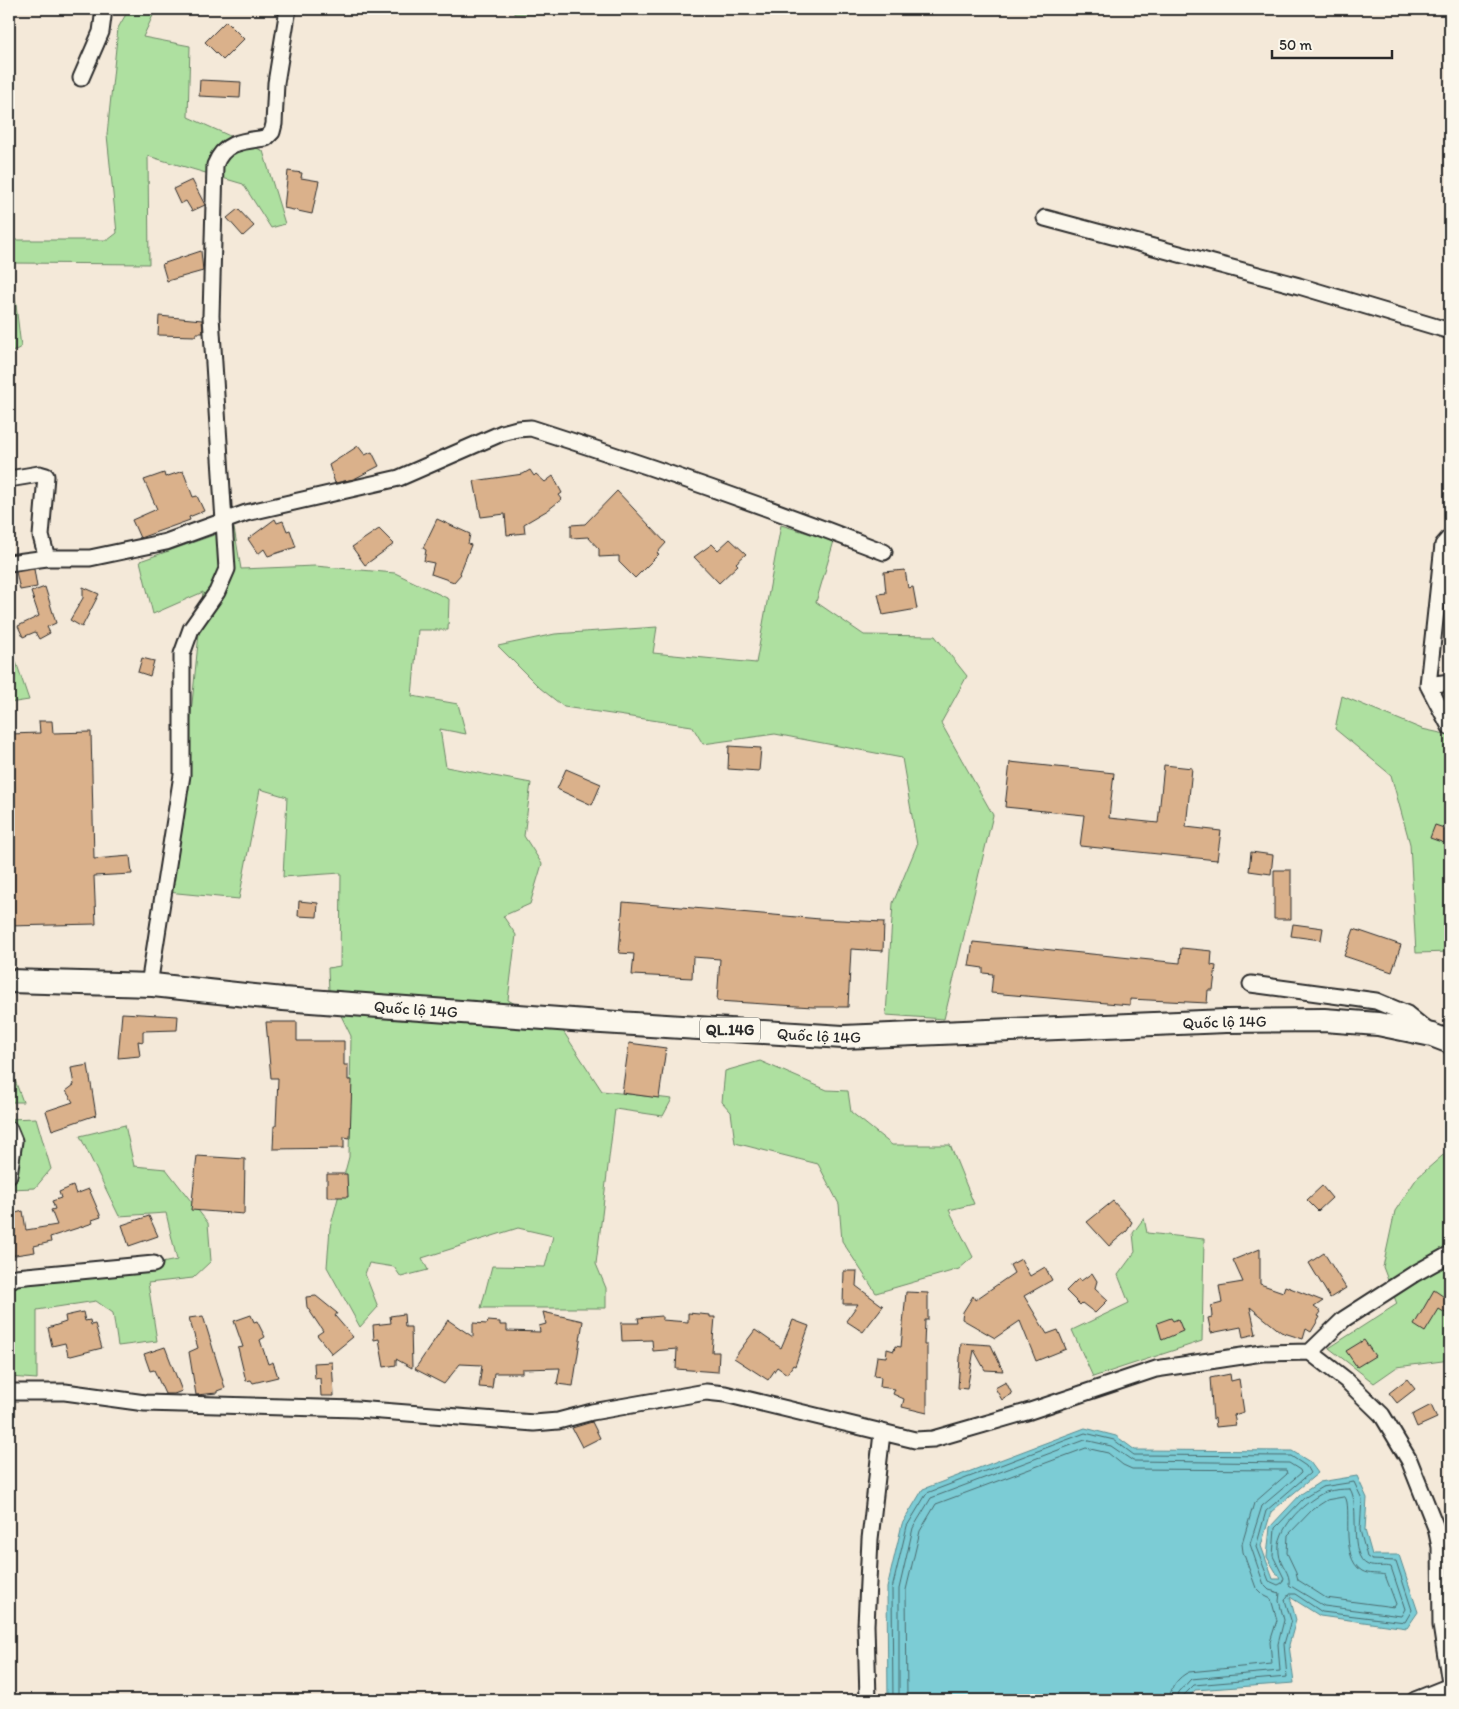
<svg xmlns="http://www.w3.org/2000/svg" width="1459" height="1709" viewBox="0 0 1459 1709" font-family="Itim,sans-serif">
  <rect width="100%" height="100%" fill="#f4e9d9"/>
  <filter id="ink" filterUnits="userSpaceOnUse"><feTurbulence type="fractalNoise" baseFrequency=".02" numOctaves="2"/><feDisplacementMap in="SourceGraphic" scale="10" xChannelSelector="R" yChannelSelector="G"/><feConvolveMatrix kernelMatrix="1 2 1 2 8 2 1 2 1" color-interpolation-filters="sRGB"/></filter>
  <g filter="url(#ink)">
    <path fill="#aee0a0" stroke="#6c8666" d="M129,9H156L143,37L190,46L188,117L263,151L285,224L271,228L243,184L148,156L149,264L11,263L21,347L9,354V240H108L117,233L107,135L118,28Z
      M514,9H649L648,14H514Z
      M781,525L834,541L816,602L864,635L935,636L967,676L941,723L993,815L944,1019L886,1015L893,903L917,845L902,758L775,734L703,744L692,726L564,707L540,688L498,646L555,634L657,627L653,653L756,663Z
      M234,528L241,569L315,566L395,573L449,599L448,630H418L412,696L458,704L466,734L440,729L446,767L531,783L524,836L542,864L530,904L503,916L516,935L508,1000L563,1031L602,1091L672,1099L663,1116L615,1109L596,1264L606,1288V1308H481L492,1266L545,1267L553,1236L518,1228L422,1258L428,1270L401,1277L394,1267L369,1263L365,1274L378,1307L360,1327L327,1267L330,1228L349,1157L351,1036L329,991L328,968L340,966L341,873L283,877L287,797L260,789L239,899L167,892L186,765L203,592L153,614L140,561Z
      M11,647L29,700L9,703V648Z
      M1342,696L1422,729L1450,735V952L1416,953L1410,844L1391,775L1335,729Z
      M760,1061L827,1090L848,1091L851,1112L892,1145H950L974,1204L949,1210L973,1257L959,1269L876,1293L842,1241L839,1204L818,1164L735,1143L731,1112L722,1102L725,1071Z
      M9,1064L23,1102H9Z
      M36,1118L51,1169L35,1188L9,1189V1119Z
      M125,1125L134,1166L166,1169L208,1223L211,1261L193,1278L148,1283L157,1341L118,1346L113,1313L96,1301L37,1310V1379L9,1377V1277L114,1272L177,1260L166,1213L119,1216L80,1136Z
      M1450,1149V1360L1397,1367L1374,1383L1329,1348L1397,1304L1383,1267L1395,1211L1417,1178Z
      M1144,1218L1147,1233L1204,1239L1202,1341L1093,1377L1072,1330L1129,1303L1118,1275L1135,1252L1133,1233Z"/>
    <path fill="#7bccd5" stroke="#5b8c91" d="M1085,1428L1116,1436L1135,1450L1292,1451L1310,1462L1318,1473L1271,1512L1261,1546L1273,1579H1280L1267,1557L1270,1527L1301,1494L1320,1482L1357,1476L1367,1498L1365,1530L1372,1555H1399L1418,1612L1407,1628L1320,1616L1290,1597L1296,1620L1289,1645L1294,1683L1195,1690L1187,1700H888L887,1588L902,1524L923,1489Z"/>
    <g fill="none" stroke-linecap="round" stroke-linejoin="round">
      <path stroke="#4b6b6f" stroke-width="1" d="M1350,1489C1361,1504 1347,1556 1368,1565C1375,1568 1384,1565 1391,1567L1405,1609L1401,1616L1324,1606L1289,1585C1291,1572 1280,1566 1279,1553C1276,1529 1302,1504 1323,1493C1330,1490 1342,1489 1350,1489Z
        M1345,1497C1353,1506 1339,1557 1362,1571C1369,1575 1378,1573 1385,1575L1396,1604L1394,1607L1326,1598L1298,1580L1296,1572L1287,1553L1288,1535L1313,1509L1327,1500Z
        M893,1700L892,1589L907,1526L927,1493L1085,1433L1114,1440L1134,1455L1291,1456L1306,1466L1310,1473L1266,1511L1256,1547L1269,1581L1278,1585L1282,1583L1284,1578L1273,1556L1275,1528L1304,1498L1322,1487L1354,1482L1362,1499L1360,1530L1367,1557L1372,1560L1396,1561L1412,1610L1405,1622L1322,1612L1295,1594H1289L1285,1600L1291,1620L1284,1644L1287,1677L1194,1685L1184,1695L1183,1700
        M899,1700V1589L913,1528L931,1498L1085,1440L1111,1446L1133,1461L1289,1463L1300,1470L1301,1473L1262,1506L1250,1544L1264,1585L1269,1590L1280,1593L1279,1601L1284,1620L1278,1644L1280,1671L1191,1679L1179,1692L1177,1700
        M907,1700L906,1590L920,1531L936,1504L1086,1448L1108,1453L1123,1465L1132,1469L1286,1470L1287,1474L1254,1503L1242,1544L1243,1552L1256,1588L1263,1595L1271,1599L1277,1620L1270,1642L1272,1664L1189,1672C1178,1677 1170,1688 1169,1700"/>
    </g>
    <path fill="#dab18b" stroke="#2b2b2b" d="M226,21L244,39L223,60L205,42Z
      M200,80L241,82L240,98L199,96Z
      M288,171L302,173L301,178L319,181L312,214L284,208Z
      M192,180L205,205L192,211L186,201L180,204L173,189Z
      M238,209L254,226L243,236L227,218Z
      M201,251L203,271L167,281L162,264Z
      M159,316L202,320L203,333H196V336L158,335Z
      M358,446L365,455L372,452L379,466L354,479L335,483L329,465Z
      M530,470L534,476L536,474L545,482L553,476L562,493L559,495L562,499L548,510L524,524L525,533L507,535L505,514L481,517L474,481L523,474Z
      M183,471L193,497L197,496L204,511L189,517L190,520L140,538L132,520L157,509L144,480L164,473L165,477Z
      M617,491L666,543L657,553L659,554L635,578L619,562V556L599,557V549L588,537L571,538V525L585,524Z
      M275,519L277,523L283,521L287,531L290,530L296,547L268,556L264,549L258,554L248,539Z
      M437,519L470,534L468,544L471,545L460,573L461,574L454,582L431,574L434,563L424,561L426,550L423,548Z
      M379,529L394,544L365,565L352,547Z
      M730,539L746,554L736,563L738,565L719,583L694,557L712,544L718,550Z
      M34,569L37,587L20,590L16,572Z
      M905,570L908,588L913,587L917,609L883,615L878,594L886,593L884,572Z
      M45,587L56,623L47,627L50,633L39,639L35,632L23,637L18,626L39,616L31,592Z
      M83,587L99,594L82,627L70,620L83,598Z
      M142,658L154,661L150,676L138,672Z
      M39,721H52L53,733L91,732L94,859L130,856L132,874L94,876L96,924L9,926V734L40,733Z
      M729,746L761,748L759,771L728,769Z
      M1010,762L1114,773L1109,818L1158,823L1164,765L1192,768L1186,827L1221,831L1217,860L1080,846L1084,815L1005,807Z
      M566,769L601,784L592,805L557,789Z
      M1435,825L1450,830V845L1430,838Z
      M1251,852L1273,855L1271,874L1249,871Z
      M1274,870H1291V919H1274Z
      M299,901L318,903L317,917L298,916Z
      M623,902L820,919L884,922L883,951L851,949L848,1007H813L717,1001L720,959L693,957L692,978L632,975L634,954L619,953Z
      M1293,924L1323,928L1321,940L1291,936Z
      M1354,929L1401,945L1392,972L1344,956Z
      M973,942L1180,963L1181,948L1212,951L1211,965L1216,966L1213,990H1208L1207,1003L1130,999V1005L991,993L993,974L983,973V968L969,966Z
      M122,1013L178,1016L177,1030L143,1031V1042L138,1041L140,1056L118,1058Z
      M266,1022H297V1041H344V1065H348V1080H352L350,1138L344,1137V1148L273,1149L274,1126H276L278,1078H271Z
      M629,1043L666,1048L659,1098L622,1093Z
      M88,1065L96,1115L52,1130L46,1111L73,1102L66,1091L74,1085L71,1068Z
      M197,1156L245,1159L244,1214L191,1210Z
      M327,1174H347L348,1197H327Z
      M73,1186L76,1194L89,1189L101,1217L92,1220L93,1223L50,1237L51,1242L34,1246L35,1252L9,1256V1215L23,1211L26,1230L57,1225L51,1210L55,1209L52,1201L61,1198L59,1192Z
      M1322,1186L1332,1198L1318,1211L1307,1200Z
      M1113,1201L1132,1222L1127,1231L1109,1246L1087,1222Z
      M149,1216L158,1236L129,1246L122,1225Z
      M1260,1249V1284L1283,1292L1285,1286L1323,1301L1314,1307L1321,1312L1318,1316L1320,1317L1311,1332L1306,1329L1303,1339L1281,1332L1250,1307L1256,1334L1243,1337L1241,1327L1211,1333L1208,1318L1212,1317L1211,1306L1222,1303L1219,1286L1243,1282L1233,1260Z
      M1324,1253L1346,1288L1330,1298L1309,1263Z
      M1021,1259L1030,1276L1045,1267L1052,1280L1024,1296L1047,1334L1058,1330L1066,1349L1036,1361L1020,1321L995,1338L962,1319L963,1312L973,1296L975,1300L1014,1273L1010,1265Z
      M844,1271H857L856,1286L883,1306L863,1332L846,1321L858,1304H843Z
      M1092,1273L1097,1281L1095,1288L1108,1300L1095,1313L1082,1303L1080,1305L1066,1291L1079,1278L1081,1281Z
      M1434,1290L1450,1301V1316L1439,1309L1425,1332L1414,1325Z
      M906,1292L928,1293V1320H925L924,1345H927V1413L902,1407L904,1399L893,1394L895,1389L880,1387L881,1377L874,1376L877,1356L886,1357L887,1349L894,1351L895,1346L901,1347Z
      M316,1296L337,1313L335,1316L353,1337L332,1354L317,1335L323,1331L307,1307L306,1297Z
      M83,1312L85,1321L90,1320L91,1325L95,1324L102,1348L71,1356L68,1355L65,1343L52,1346L48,1328L66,1322L65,1316Z
      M543,1312L583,1321L573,1386L557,1384L560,1368L522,1369V1373H494L492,1388L479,1387L482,1365L460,1364L444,1384L415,1369L448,1320L473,1337V1323L487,1324L488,1321L500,1322V1325H507V1331L540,1332L539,1326L546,1324Z
      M688,1313L710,1315V1317H715L712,1352H719L718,1372L676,1369L677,1349L653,1351L652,1340L622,1341L621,1323H639L638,1318L662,1316V1320L688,1322Z
      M404,1314L405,1327H411L412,1368L396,1359V1365L384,1367L379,1339L374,1340L373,1325L391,1323L390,1316Z
      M251,1315L254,1322L257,1321L265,1337L260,1340L268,1364L273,1362L278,1377L253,1383L251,1380L246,1381L238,1348L243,1347L234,1321Z
      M203,1316L225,1388L217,1391V1393L196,1395L189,1352L198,1348L189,1318Z
      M1171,1318L1173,1321L1178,1319L1183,1331L1162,1340L1157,1323Z
      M793,1320L809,1326L795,1366L793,1365L787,1374L777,1367L768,1380L734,1358L755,1330L781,1348Z
      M1364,1340L1375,1356L1357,1367L1346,1351Z
      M961,1343L991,1345L1003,1371L985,1370L974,1350L967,1389L958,1388Z
      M165,1347L182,1391L174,1394H165L154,1370L150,1371L144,1354Z
      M332,1362L334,1396H321L320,1378L315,1379L314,1363Z
      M1230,1374L1231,1381L1239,1379L1244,1412L1234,1415L1236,1425L1216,1427L1215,1418L1213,1419L1210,1378Z
      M1407,1379L1415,1389L1397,1403L1389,1393Z
      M1006,1382L1012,1394L1002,1400L995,1388Z
      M1431,1405L1437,1418L1417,1427L1412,1415Z
      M592,1422L600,1438L582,1447L572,1428Z"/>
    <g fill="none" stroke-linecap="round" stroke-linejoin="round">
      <defs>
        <path id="minor" d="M81,78L101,32L104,9
          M1045,218L1299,286L1450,331
          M9,479L39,474L46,476L41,536L47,558
          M1450,537L1443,545L1428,685L1450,727
          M9,563L47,558H90L166,542L246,513L399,478L502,433L517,429L531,428C650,466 768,507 884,552
          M1428,685L1450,682
          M1251,984L1376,1001L1407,1014L1429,1032
          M149,985L182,775V654L191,629L217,592L227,569L211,316L215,165C224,141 244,141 266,138L272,132L274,124L276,83L288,9
          M9,1129L14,1141L9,1175
          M9,1281L16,1277L154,1264
          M1310,1352L1344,1319L1414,1274L1450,1254
          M9,1392H65L145,1403L356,1409L534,1423L558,1421L592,1412L706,1392L725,1394L915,1440L933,1439L1030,1411L1156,1369L1262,1353L1310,1352L1346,1380L1382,1415L1409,1460L1436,1528L1440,1547L1441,1625L1450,1683
          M868,1700L866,1625L870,1539L882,1433
          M1415,1700L1450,1686"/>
        <g id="primary">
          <path id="s1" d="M9,981L153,985L283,999L586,1021L843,1037L1226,1021L1324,1020L1378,1024L1432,1035L1450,1042"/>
        </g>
      </defs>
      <use href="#minor" stroke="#2b2b2b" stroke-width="19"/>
      <use href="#primary" stroke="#2b2b2b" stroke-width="26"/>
      <use href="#minor" stroke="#fbf7ec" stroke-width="15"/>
      <use href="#primary" stroke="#fbf7ec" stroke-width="22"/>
    </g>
  </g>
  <g text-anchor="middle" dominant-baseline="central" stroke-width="4" stroke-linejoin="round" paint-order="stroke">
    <rect fill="#fbf7ec" stroke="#696865" stroke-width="1" x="700" y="1017.5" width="60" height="25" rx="4"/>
    <g font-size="15" font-weight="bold" fill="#2b2b2b">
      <text x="730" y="1030">QL.14G</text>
    </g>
    <g font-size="16" fill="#2b2b2b" stroke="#fbf7ec">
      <text stroke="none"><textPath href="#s1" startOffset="408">Quốc lộ 14G</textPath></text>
      <text stroke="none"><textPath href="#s1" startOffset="1218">Quốc lộ 14G</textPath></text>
      <text stroke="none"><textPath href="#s1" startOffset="812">Quốc lộ 14G</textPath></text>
    </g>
  </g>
  <rect width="1459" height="1709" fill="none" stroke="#fbf7ec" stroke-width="30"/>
  <rect x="15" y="15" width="1429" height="1679" fill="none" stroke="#2b2b2b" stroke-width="2" filter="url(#ink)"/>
  <path d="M1272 50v8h120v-8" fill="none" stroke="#2b2b2b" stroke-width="2.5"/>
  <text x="1279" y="50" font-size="15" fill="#2b2b2b" stroke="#fbf7ec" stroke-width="4" paint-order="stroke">50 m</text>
</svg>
